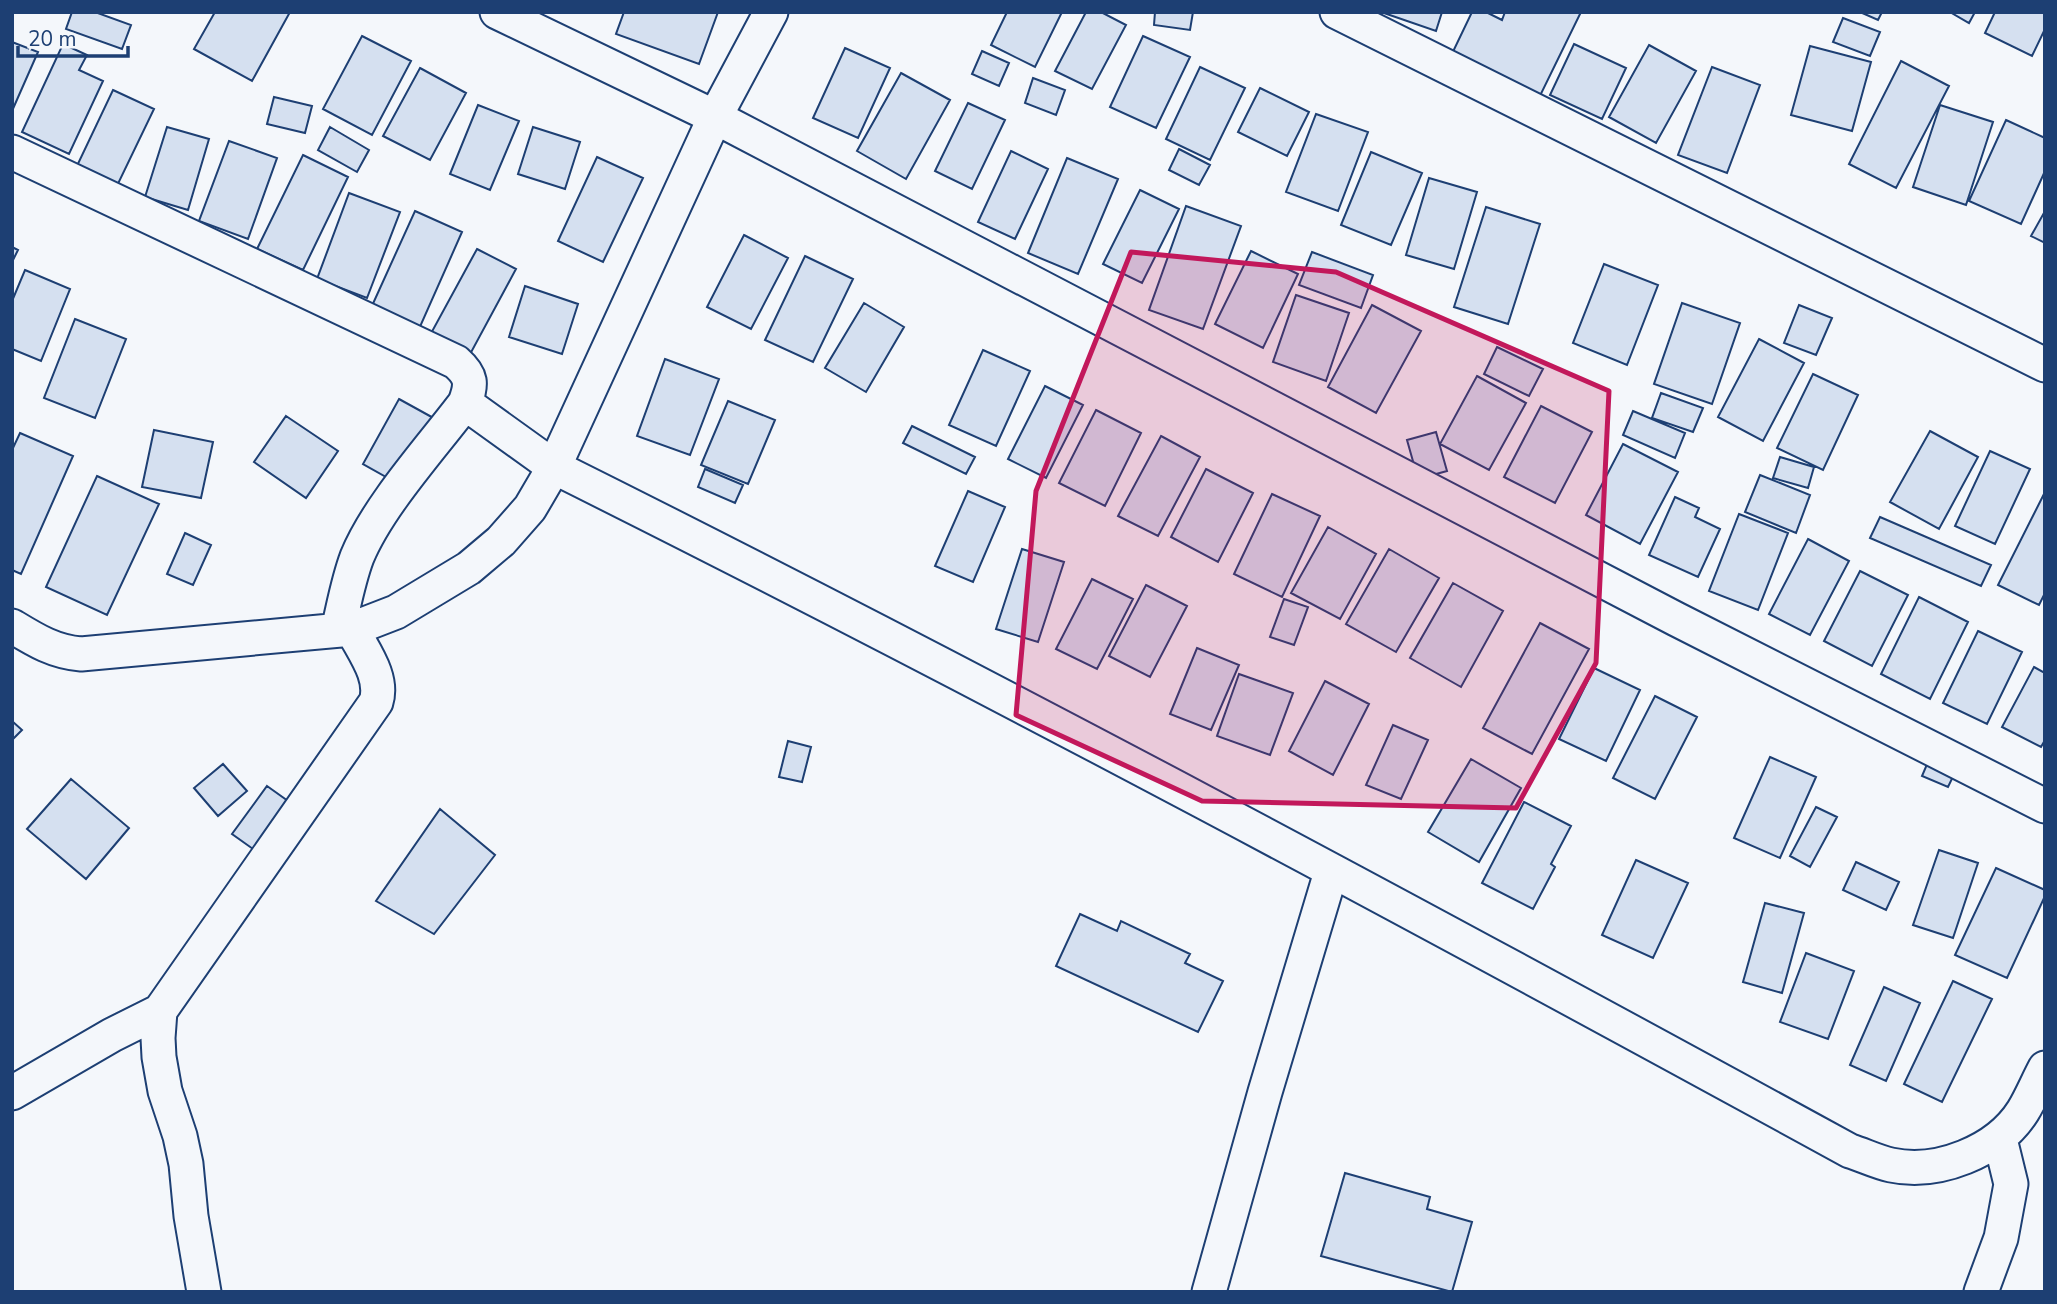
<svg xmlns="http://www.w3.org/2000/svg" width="2057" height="1304" viewBox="0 0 2057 1304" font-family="'Nunito Sans',sans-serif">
  <rect width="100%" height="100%" fill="#f4f7fb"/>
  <path fill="#d5e0f0" stroke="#1d3f73" stroke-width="2" d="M72,12H95L131,25L122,49L66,29Z
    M215,12H290L252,81L194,49Z
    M624,12H718L699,64L616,34Z
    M1007,12H1062L1035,67L991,45Z
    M1086,12H1101L1126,25L1092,89L1055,71Z
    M1155,12H1193L1190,30L1154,25Z
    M1381,12H1442L1436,31Z
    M1472,12H1486L1502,20L1505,12H1581L1536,104L1448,62Z
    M1860,12H1882L1878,20Z
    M1950,12H1975L1969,23Z
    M1995,12H2045V29L2032,56L1985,33Z
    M1843,18L1880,32L1870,56L1833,42Z
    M362,36L411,61L372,135L323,109Z
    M1143,36L1190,57L1156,128L1110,107Z
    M12,42L38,52L12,111Z
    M63,44L87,55L79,70L103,81L69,154L22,132Z
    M1574,44L1626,68L1602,119L1550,95Z
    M1649,45L1696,71L1656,143L1609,117Z
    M1810,46L1871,62L1852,131L1791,115Z
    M845,48L890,68L858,138L813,118Z
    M982,51L1009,63L999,86L972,74Z
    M1901,61L1949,86L1896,188L1849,164Z
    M1200,67L1245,88L1210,160L1166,139Z
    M1712,67L1760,85L1727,173L1678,155Z
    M420,68L466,93L430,160L383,136Z
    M901,73L950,100L906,179L857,151Z
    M1033,78L1065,90L1056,115L1025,103Z
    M1260,88L1309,112L1287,156L1238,132Z
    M113,90L154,109L115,190L75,170Z
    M274,97L312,106L305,133L267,124Z
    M968,103L1005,120L972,189L935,171Z
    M478,105L519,121L490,190L450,174Z
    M1940,105L1993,122L1966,205L1913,187Z
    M1316,114L1368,132L1338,211L1286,192Z
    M2006,120L2045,138V171L2021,224L1969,201Z
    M167,127L209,139L188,210L145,197Z
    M330,127L369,150L357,172L318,150Z
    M533,127L580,142L565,189L518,174Z
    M229,141L277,158L248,239L199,221Z
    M1179,149L1210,165L1199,185L1169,170Z
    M1011,151L1048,169L1015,239L978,222Z
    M1371,152L1422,173L1391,245L1341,225Z
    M303,155L348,177L303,270L257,249Z
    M597,157L643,178L603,262L558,241Z
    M1067,158L1118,179L1078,274L1028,253Z
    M1429,178L1477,192L1454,269L1406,255Z
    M1140,190L1179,209L1142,283L1103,264Z
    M349,193L400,212L367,298L317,279Z
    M1186,206L1241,226L1203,329L1149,310Z
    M1486,207L1540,224L1508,324L1454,307Z
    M415,211L462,232L419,329L371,308Z
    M2045,211V243L2031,236Z
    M744,235L788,258L751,329L707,307Z
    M12,247L18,250L12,262Z
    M477,249L516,269L468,358L429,337Z
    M1251,251L1298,274L1263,348L1215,324Z
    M1312,252L1373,275L1361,308L1299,285Z
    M805,256L853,279L813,362L765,340Z
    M1604,264L1658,285L1627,365L1573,343Z
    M25,270L70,289L41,361L12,349V301Z
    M525,286L578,304L562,354L509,337Z
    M1296,295L1349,313L1326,381L1273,362Z
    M864,303L904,327L866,392L825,368Z
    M1682,303L1740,323L1712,404L1654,384Z
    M1372,305L1421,331L1376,413L1328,387Z
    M1799,305L1832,318L1816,355L1784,343Z
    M75,319L126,339L95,418L44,398Z
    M1759,339L1804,363L1763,441L1718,417Z
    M1497,347L1543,369L1529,396L1484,374Z
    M983,350L1030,371L996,446L949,425Z
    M665,359L719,379L690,455L637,436Z
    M1813,374L1858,395L1823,470L1777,448Z
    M1477,376L1526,403L1489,470L1440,444Z
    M1045,386L1083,405L1046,478L1008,459Z
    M1661,393L1703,408L1693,432L1652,418Z
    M399,399L448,426L411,491L363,464Z
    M728,401L775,420L748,484L701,465Z
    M1541,406L1592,432L1555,503L1504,477Z
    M1096,410L1141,433L1105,506L1059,483Z
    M1633,411L1685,433L1675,458L1623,435Z
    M286,416L338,451L306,498L254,462Z
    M912,426L975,457L966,474L903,443Z
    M154,430L213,442L201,498L142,487Z
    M1930,431L1978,457L1939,529L1890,502Z
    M1436,432L1447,471L1418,479L1407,440Z
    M20,433L73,456L21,574L12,570V450Z
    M1161,436L1200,457L1158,536L1118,516Z
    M1623,444L1678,472L1640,544L1586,515Z
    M1990,451L2030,469L1995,544L1955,526Z
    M1780,457L1814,467L1808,488L1773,478Z
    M705,469L743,485L735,503L698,487Z
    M1206,469L1253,493L1218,562L1171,537Z
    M1760,475L1810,495L1796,533L1745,512Z
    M97,476L159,504L107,615L46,587Z
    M968,491L1005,507L973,582L935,566Z
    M2045,492V593L2039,605L1998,585Z
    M1272,494L1320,516L1282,597L1234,574Z
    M1675,497L1699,508L1695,517L1720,529L1698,577L1649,555Z
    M1739,514L1788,533L1758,610L1709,591Z
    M1880,517L1991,565L1981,586L1870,538Z
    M1328,527L1376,554L1340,619L1291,593Z
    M185,533L211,545L193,585L167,574Z
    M1808,539L1849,561L1810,635L1769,614Z
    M1022,549L1064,562L1038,642L996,629Z
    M1389,549L1439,578L1396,652L1346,624Z
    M1860,571L1908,595L1872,666L1824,641Z
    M1092,579L1133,599L1097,669L1056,649Z
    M1453,583L1503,611L1461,687L1410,658Z
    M1146,585L1187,606L1150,677L1109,656Z
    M1919,597L1968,622L1930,699L1881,674Z
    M1284,599L1308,607L1294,645L1270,637Z
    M1540,623L1589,649L1532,754L1483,728Z
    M1978,631L2022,652L1987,724L1943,703Z
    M1197,648L1239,665L1211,730L1170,714Z
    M2034,667L2045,673V740L2041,747L2002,727Z
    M1594,668L1640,690L1606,761L1559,739Z
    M1239,674L1293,693L1270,755L1217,736Z
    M1325,681L1369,704L1333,775L1289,751Z
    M1655,696L1697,717L1655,799L1613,778Z
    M12,721L22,730L12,740Z
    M1393,725L1428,740L1401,799L1366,785Z
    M788,741L811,747L802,782L779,777Z
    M1934,748L1961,760L1948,787L1922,776Z
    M1770,757L1816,777L1780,858L1734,838Z
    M1471,759L1521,788L1479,862L1428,832Z
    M223,764L247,791L218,816L194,788Z
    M71,779L129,828L86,879L27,829Z
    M267,786L295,806L260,854L232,834Z
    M1524,802L1571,826L1551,864L1555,867L1533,909L1482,883Z
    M1816,807L1837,817L1810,867L1790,856Z
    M440,809L495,855L434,934L376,901Z
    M1939,850L1978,863L1953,938L1913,925Z
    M1636,860L1688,883L1653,958L1602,935Z
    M1856,862L1899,882L1886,910L1843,890Z
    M1996,868L2045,890V896L2007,978L1955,955Z
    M1765,903L1804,913L1782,993L1743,982Z
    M1080,914L1117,931L1121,921L1190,954L1185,963L1223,981L1198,1032L1056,966Z
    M1806,953L1854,971L1828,1039L1780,1022Z
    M1953,981L1992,999L1942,1102L1904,1084Z
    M1884,987L1920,1003L1886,1081L1850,1065Z
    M1345,1173L1430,1197L1427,1209L1472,1222L1452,1292L1321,1256Z"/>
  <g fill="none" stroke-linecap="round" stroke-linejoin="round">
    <defs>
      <path id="minor" d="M497,12L715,117L1676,619L2045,806
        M1337,12L2045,365
        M12,152L456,362C472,376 472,384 465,403C431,448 378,506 357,557C348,581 344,605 338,630
        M465,403L554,467L715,117L771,12
        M12,626C35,640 54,652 81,654L352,629L396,612L469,568L501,541L530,508L554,467C991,685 1422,917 1850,1151C1863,1155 1877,1162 1891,1165C1937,1175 1997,1152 2023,1111C2031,1098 2037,1083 2045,1068
        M12,1093L112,1035L160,1011
        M204,1292L191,1216L186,1164L180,1136L165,1091L159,1057L158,1038L160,1011L376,702C384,677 363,651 352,629
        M1209,1292L1265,1092L1331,872
        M1981,1292L2001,1238L2011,1184L2000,1139"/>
    </defs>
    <use href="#minor" stroke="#1d3f73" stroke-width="37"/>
    <use href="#minor" stroke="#f4f7fb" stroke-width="33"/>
  </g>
  <path fill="#c2185b" fill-opacity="0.2" stroke="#c2185b" stroke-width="5" stroke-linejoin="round" d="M1131,252L1336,272L1609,391L1596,663L1516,808L1202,801L1016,715L1036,491Z"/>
  <rect width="2057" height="1304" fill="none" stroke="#1d3f73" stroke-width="28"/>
  <path d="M18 46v10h110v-10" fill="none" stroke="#1d3f73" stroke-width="3.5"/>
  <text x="28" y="46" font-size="21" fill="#1d3f73" stroke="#f4f7fb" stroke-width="5" paint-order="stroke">20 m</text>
</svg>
